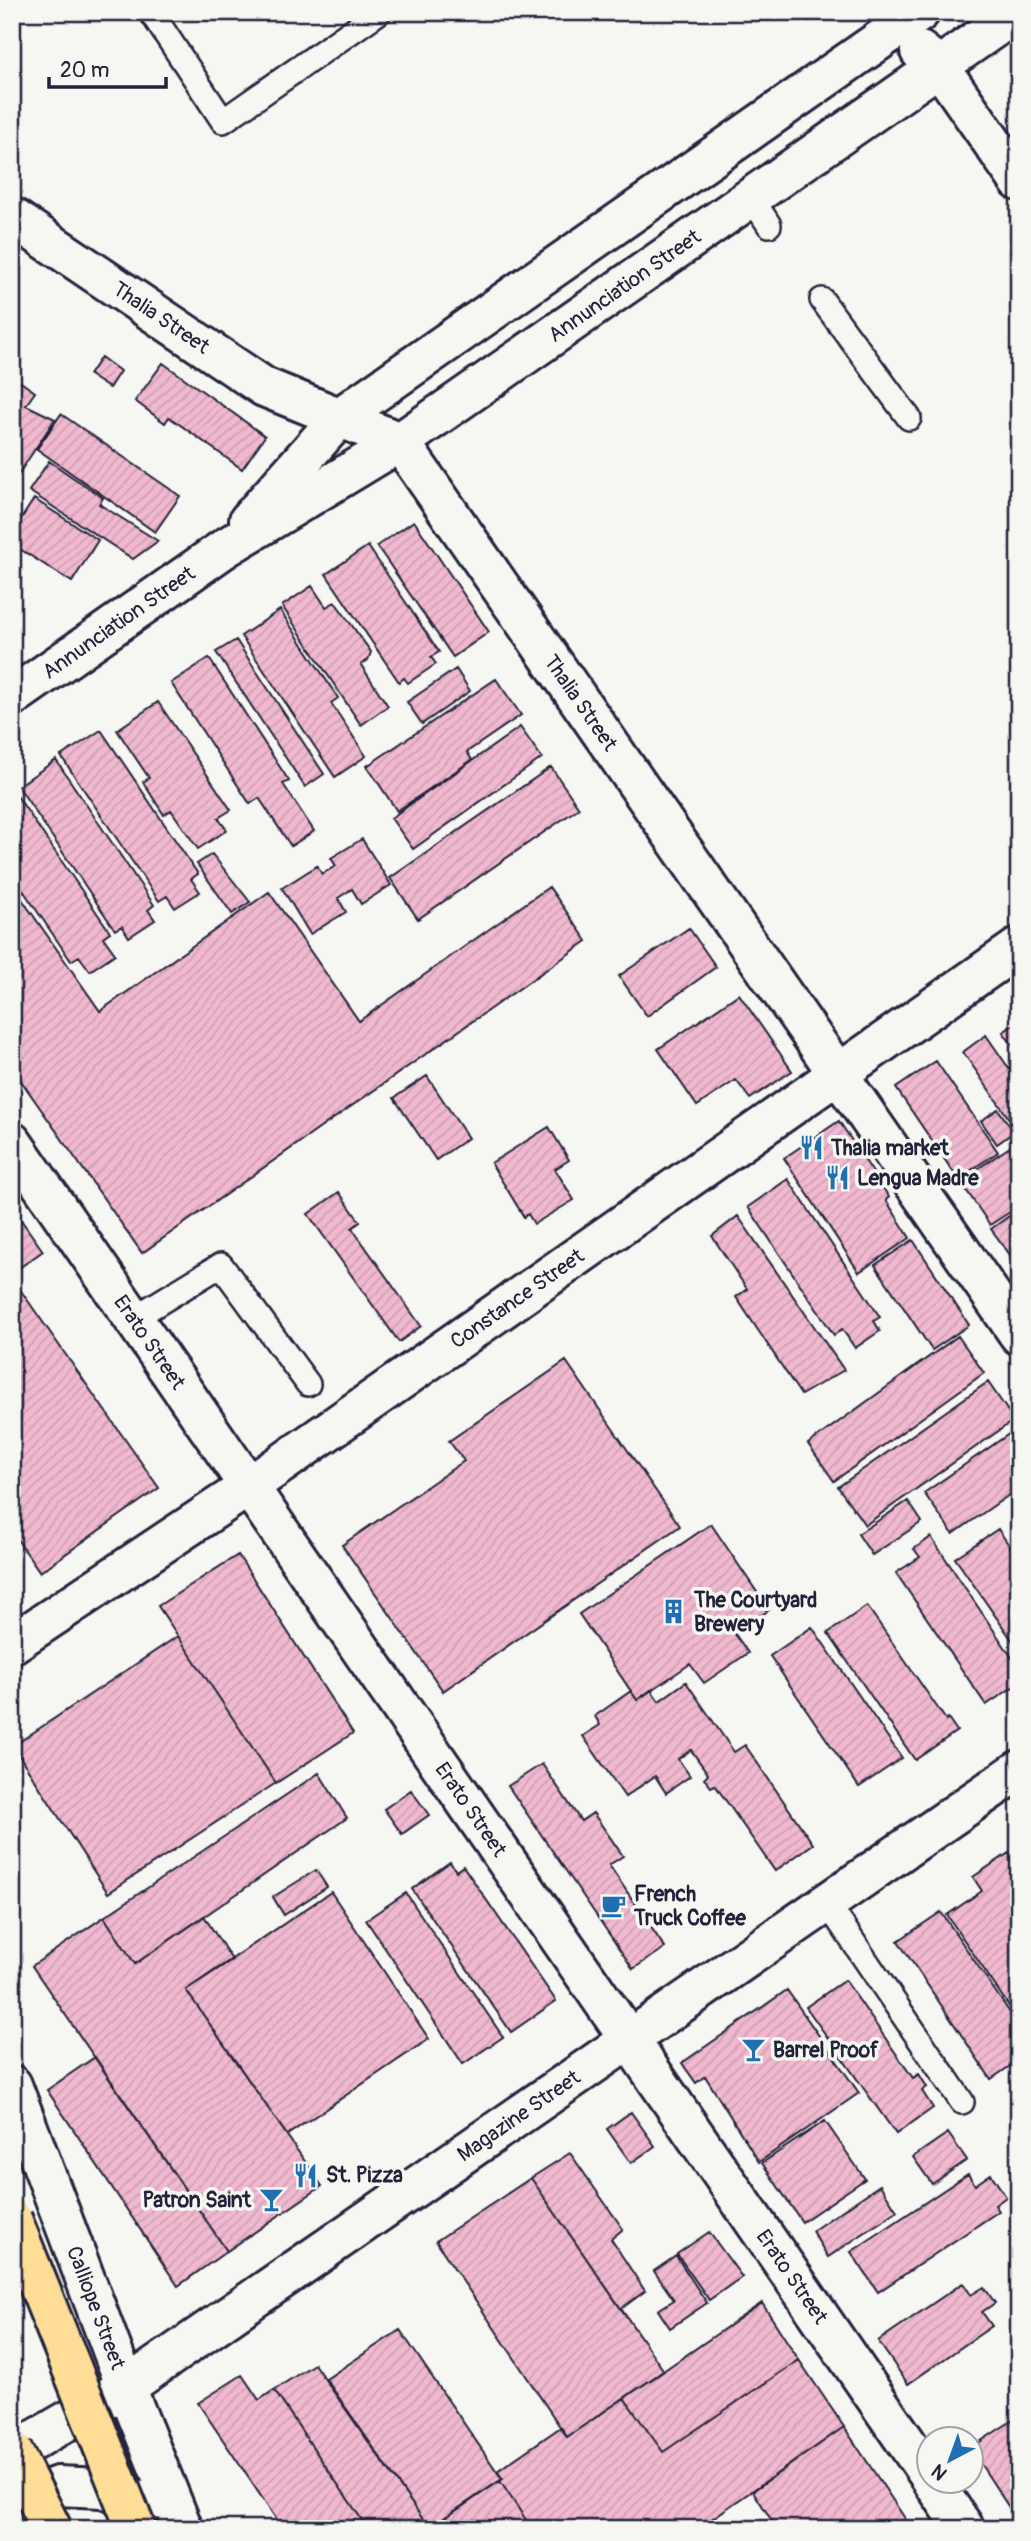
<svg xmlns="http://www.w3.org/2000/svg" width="1031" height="2541" viewBox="0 0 1031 2541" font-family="Pangolin,sans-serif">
  <defs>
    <pattern id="building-hatch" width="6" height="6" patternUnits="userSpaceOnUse" patternTransform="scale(1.75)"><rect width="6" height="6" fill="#f1b9cf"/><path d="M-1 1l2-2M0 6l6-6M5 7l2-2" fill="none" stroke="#ce9fb3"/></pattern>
  </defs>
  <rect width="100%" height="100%" fill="#f6f6f2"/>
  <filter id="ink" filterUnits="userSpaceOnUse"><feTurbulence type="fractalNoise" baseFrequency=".0143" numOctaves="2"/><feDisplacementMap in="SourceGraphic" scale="14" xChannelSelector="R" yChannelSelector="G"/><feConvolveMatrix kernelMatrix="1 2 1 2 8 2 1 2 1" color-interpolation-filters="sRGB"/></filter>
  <g filter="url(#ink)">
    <path fill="url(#building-hatch)" stroke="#22223b" stroke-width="2" d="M101,357L120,371L109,388L89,375Z
      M163,363L265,436L242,469L169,417L165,423L135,401Z
      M12,376L35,392L26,405L55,419L12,484Z
      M61,414L180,496L155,532L37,449Z
      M49,461L103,498L99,504L158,541L133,559L29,491Z
      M34,499L98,540L72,582L12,544V533Z
      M414,521L489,632L453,657L377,546Z
      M368,546L439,652L431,657L436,664L408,683L404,678L399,682L326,574Z
      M12,572L21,578L12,590Z
      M312,586L326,607L335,602L371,652L368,660L361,665L388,706L361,725L282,606Z
      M280,610L338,698L331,703L366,756L335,777L241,636Z
      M236,640L324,774L305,787L216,652Z
      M209,658L289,781L283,784L314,831L291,846L259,798L250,804L171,683Z
      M456,669L470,691L422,724L407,702Z
      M496,679L521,715L467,752L472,760L397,811L367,766Z
      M158,702L231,810L218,818L227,830L198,849L171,810L164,815L143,782L149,778L117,730Z
      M520,727L542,758L413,849L391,818Z
      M101,730L198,874L191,879L200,892L175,908L167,896L159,901L61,756Z
      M56,760L154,905L148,910L155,920L129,937L122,926L115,930L18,786Z
      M551,767L579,808L418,919L390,878Z
      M13,790L110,932L103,937L115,954L90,971L79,956L71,961L12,874Z
      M362,839L391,885L361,904L352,889L338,898L346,912L310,934L282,888L317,866L322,874L336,866L331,858Z
      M212,854L250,902L232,914L197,864Z
      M12,885L100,1011L269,892L359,1021L549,887L587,941L142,1253L12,1068Z
      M689,928L716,967L647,1016L619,976Z
      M739,994L792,1071L750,1099L736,1080L697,1106L658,1049Z
      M1019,1021V1054L1003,1032Z
      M986,1035L1019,1083V1133L963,1052Z
      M936,1061L998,1152L958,1179L896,1088Z
      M427,1076L468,1138L436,1160L394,1098Z
      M998,1109L1014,1132L997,1144L981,1121Z
      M839,1121L889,1197L886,1200L910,1238L859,1272L784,1158Z
      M549,1127L569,1160L555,1169L574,1200L534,1224L528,1214L524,1217L491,1163Z
      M1017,1142L1019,1206L990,1225L960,1181Z
      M788,1179L880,1317L874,1321L880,1331L855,1348L842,1329L834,1335L748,1207Z
      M339,1192L360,1222L352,1228L421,1326L399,1342L308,1214Z
      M12,1207L43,1251L12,1273Z
      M1019,1209V1267L991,1229Z
      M738,1216L844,1370L801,1395L736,1297L747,1289L712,1236Z
      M913,1240L969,1325L932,1350L875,1265Z
      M12,1278L159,1488L40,1572L12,1532Z
      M958,1336L984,1373L834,1481L808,1444Z
      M566,1361L680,1526L443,1691L342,1545L464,1461L449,1441Z
      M988,1382L1014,1420L865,1525L838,1487Z
      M1019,1427V1488L953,1534L924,1493Z
      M908,1501L922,1522L872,1555L858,1534Z
      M711,1524L769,1610L735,1634L748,1653L704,1683L690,1664L637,1700L579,1614Z
      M998,1529L1019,1560V1650L955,1558Z
      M931,1537L1019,1668V1683L986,1705L896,1573L920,1557L914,1549Z
      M238,1555L353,1733L276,1783L158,1606Z
      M867,1606L946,1720L948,1718L957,1731L915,1760L828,1633Z
      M812,1627L902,1758L859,1787L770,1656Z
      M178,1636L276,1783L108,1893L13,1746Z
      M686,1682L734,1752L745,1745L813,1844L775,1871L715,1785L711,1787L704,1778L708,1774L691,1750L678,1759L690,1776L666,1793L655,1776L625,1797L583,1736L600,1725L595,1716L631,1691L637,1700L651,1690L659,1701Z
      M542,1764L581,1821L593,1813L623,1856L609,1865L665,1948L633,1969L508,1786Z
      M319,1773L347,1818L135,1964L104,1917Z
      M411,1790L429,1815L402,1834L384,1809Z
      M1009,1853L1019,1868V2021L947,1915L982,1891L973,1877Z
      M450,1862L456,1871L463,1866L556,2001L511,2032L412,1889Z
      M316,1870L327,1887L284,1915L273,1897Z
      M331,1892L429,2039L287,2135L186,1990Z
      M406,1893L503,2037L463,2064L366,1920Z
      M941,1912L1019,2026V2060L991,2079L898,1941Z
      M204,1916L232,1960L186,1990L322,2186L227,2251L32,1966L104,1917L135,1964Z
      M845,1980L913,2078L919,2074L927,2087L922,2091L933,2108L896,2134L806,2007Z
      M787,1990L859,2093L759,2162L705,2076L696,2083L682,2063Z
      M95,2057L227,2251L178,2286L47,2090Z
      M631,2112L655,2146L631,2163L607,2129Z
      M825,2121L865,2179L802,2222L762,2163Z
      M948,2133L967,2160L932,2184L913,2157Z
      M570,2153L623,2229L611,2239L645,2291L621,2309L531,2178Z
      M968,2174L975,2185L991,2174L1006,2197L995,2205L999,2211L878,2292L851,2252Z
      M531,2178L664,2371L567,2437L436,2241Z
      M880,2185L897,2211L828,2257L812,2231Z
      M709,2232L742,2277L709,2300L677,2254Z
      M676,2256L707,2303L670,2328L658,2310L674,2300L654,2271Z
      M963,2283L971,2295L984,2287L995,2303L982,2312L992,2326L908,2384L878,2341Z
      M762,2303L799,2360L663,2452L624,2398Z
      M400,2330L502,2479L429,2528L326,2379Z
      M799,2360L844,2427L697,2529H532L500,2481L503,2479L497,2471L561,2427L567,2437L624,2398L663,2452Z
      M314,2364L429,2528L368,2529L274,2390Z
      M242,2375L259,2400L274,2390L368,2529H283L198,2403Z
      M1019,2416V2517L1016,2518L972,2451V2447Z
      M844,2427L912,2529H777L753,2491Z
      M500,2481L532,2529H429Z"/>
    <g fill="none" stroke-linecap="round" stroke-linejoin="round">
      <defs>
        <path id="lane" d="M151,12L223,121L379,12
          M751,197L769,225
          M822,300L909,418
          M134,1318L221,1265L308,1384
          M827,1903L962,2102"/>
        <g id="street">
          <path d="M920,51L939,66L1019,181"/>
          <path id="s1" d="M12,217L264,387L400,442L1019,1335"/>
          <path d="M249,520L340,417L920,12"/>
          <path id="s2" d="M12,697L225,548L400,442L1017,12"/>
          <path id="s3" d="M12,1142L930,2477"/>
          <path id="s4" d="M12,1644L251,1485L1019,947"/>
          <path d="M933,2482L965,2529"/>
        </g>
        <g id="secondary">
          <path id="s5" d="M12,2085L126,2387L183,2529"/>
          <path id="s6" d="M12,2453L126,2387L1019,1770"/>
          <path d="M12,2503L58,2486L102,2488L147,2503"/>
        </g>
      </defs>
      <use href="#lane" stroke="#22223b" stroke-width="28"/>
      <use href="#street" stroke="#22223b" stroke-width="44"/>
      <use href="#secondary" stroke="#22223b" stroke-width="44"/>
      <use href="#lane" stroke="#f6f6f2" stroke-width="23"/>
      <use href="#street" stroke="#f6f6f2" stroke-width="38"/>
      <use href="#secondary" stroke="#f6f6f2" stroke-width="38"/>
      <defs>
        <path id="highway-bridge" d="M12,2219L136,2529
          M12,2450L52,2529"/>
      </defs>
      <use href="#highway-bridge" stroke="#22223b" stroke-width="44" stroke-linecap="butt"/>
      <use href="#highway-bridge" stroke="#fedd96" stroke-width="38"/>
    </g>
  </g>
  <defs>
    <symbol id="restaurant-bare" viewBox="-9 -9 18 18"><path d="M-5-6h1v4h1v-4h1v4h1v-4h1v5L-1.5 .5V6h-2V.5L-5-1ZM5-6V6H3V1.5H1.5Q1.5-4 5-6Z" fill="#1f6fb2" stroke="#f6f6f2" stroke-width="2.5" paint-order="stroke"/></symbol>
    <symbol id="building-bare" viewBox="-9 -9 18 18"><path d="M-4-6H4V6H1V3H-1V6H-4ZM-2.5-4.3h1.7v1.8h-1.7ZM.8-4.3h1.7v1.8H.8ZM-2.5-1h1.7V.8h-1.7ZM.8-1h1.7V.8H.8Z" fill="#1f6fb2" stroke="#f6f6f2" stroke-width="2.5" paint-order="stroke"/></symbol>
    <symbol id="cafe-bare" viewBox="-9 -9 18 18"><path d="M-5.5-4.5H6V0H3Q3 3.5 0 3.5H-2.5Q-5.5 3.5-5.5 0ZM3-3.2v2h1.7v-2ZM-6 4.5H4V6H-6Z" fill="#1f6fb2" stroke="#f6f6f2" stroke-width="2.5" paint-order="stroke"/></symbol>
    <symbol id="bar-bare" viewBox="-9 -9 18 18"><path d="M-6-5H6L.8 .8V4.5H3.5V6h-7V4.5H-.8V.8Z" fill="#1f6fb2" stroke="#f6f6f2" stroke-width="2.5" paint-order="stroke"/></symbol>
  </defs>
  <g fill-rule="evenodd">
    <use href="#restaurant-bare" x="794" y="1130" width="35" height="35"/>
    <use href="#restaurant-bare" x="820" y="1160" width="35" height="35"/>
    <use href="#building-bare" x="656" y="1594" width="35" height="35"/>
    <use href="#cafe-bare" x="596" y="1888" width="35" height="35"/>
    <use href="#bar-bare" x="736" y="2032" width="35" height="35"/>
    <use href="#restaurant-bare" x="288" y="2158" width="35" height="35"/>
    <use href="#bar-bare" x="254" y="2182" width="35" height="35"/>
  </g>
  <g text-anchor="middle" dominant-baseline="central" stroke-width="7" stroke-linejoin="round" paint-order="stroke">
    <g font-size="21" fill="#22223b" stroke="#f6f6f2">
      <text stroke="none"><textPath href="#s2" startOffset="738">Annunciation Street</textPath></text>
      <text stroke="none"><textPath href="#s1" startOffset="180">Thalia Street</textPath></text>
      <text stroke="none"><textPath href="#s2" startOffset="130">Annunciation Street</textPath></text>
      <text stroke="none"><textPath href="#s1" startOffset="768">Thalia Street</textPath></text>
      <text stroke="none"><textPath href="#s4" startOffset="612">Constance Street</textPath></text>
      <text stroke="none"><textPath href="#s3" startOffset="243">Erato Street</textPath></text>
      <text stroke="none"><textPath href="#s3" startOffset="810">Erato Street</textPath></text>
      <text stroke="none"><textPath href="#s6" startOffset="609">Magazine Street</textPath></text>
      <text stroke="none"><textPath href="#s3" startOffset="1377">Erato Street</textPath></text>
      <text stroke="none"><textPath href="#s5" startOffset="238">Calliope Street</textPath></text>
    </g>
    <g font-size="21" font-weight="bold" fill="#22223b" stroke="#f6f6f2" text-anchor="start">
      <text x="831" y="1148">Thalia market</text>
      <text x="857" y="1178">Lengua Madre</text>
      <text x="694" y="1600">The Courtyard<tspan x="694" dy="24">Brewery</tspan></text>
      <text x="634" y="1894">French<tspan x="634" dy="24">Truck Coffee</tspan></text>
      <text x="773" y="2050">Barrel Proof</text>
      <text x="326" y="2175">St. Pizza</text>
      <text x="251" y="2200" text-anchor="end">Patron Saint</text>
    </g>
  </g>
  <rect width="1031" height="2541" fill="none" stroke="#f6f6f2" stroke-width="42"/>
  <rect x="21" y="21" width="989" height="2499" fill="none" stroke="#22223b" stroke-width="2.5" filter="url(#ink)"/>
  <g transform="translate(950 2460) rotate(221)"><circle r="33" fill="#f6f6f2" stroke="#a1a1a9" stroke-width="2"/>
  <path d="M0-5L12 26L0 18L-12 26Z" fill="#1f6fb2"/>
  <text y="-10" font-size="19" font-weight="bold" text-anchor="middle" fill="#22223b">N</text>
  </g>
  <path d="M49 77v10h117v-10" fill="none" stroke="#22223b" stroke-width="3.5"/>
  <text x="60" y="77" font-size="21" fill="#22223b" stroke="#f6f6f2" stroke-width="5" paint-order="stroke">20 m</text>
</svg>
